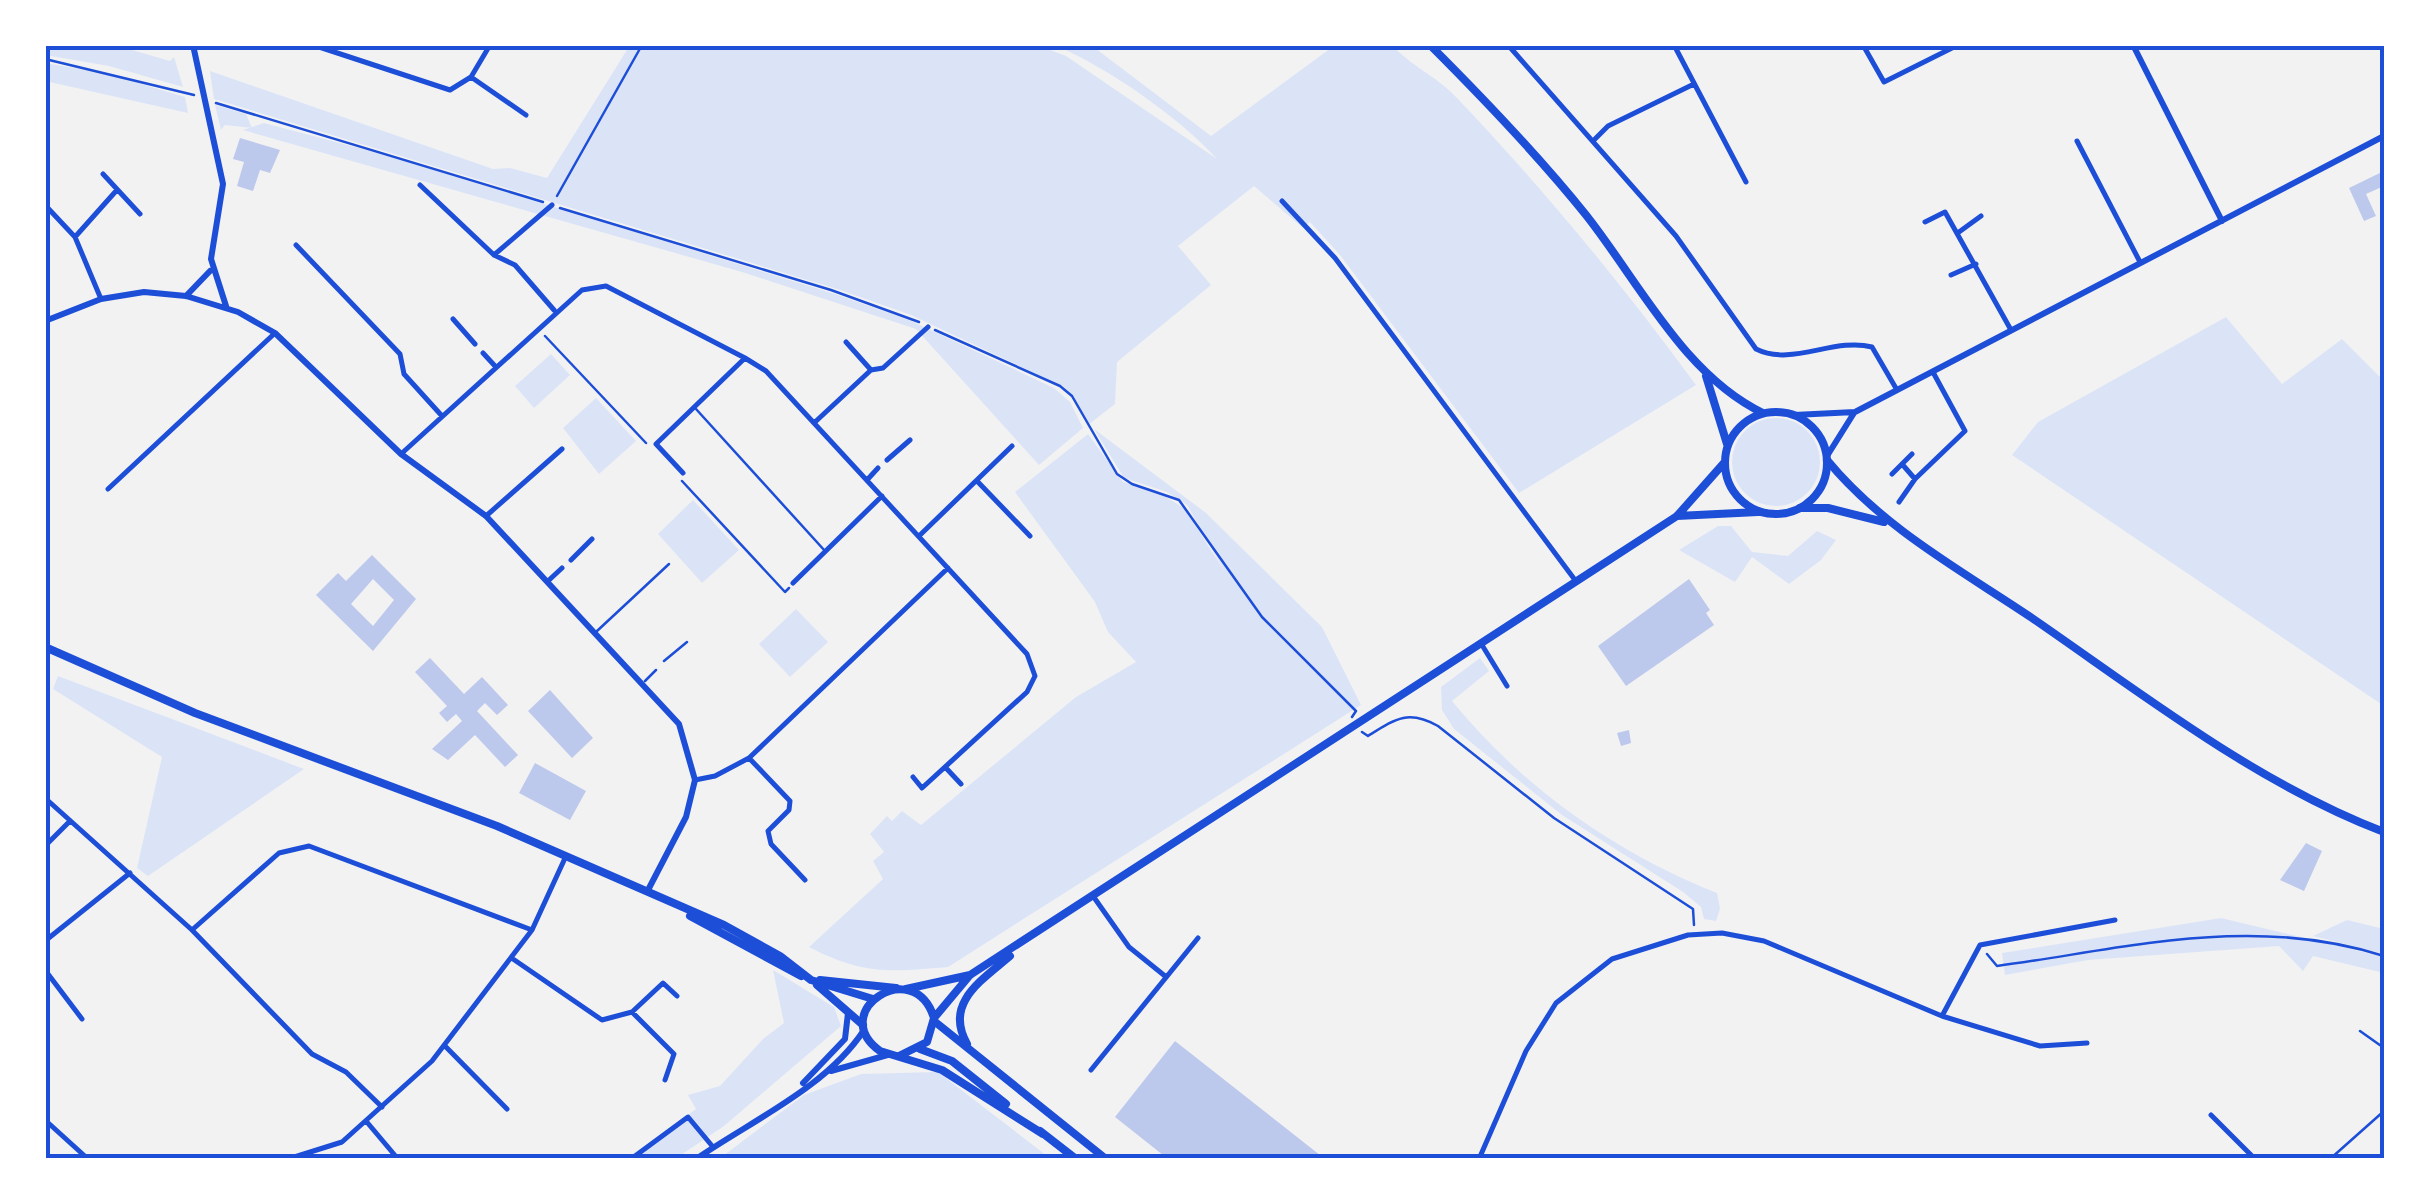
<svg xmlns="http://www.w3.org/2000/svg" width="2429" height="1204" viewBox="0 0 2429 1204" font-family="Karla,sans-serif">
  <rect width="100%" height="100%" fill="#f2f2f2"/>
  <path fill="#dbe4f7" d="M45,45H115L170,61L174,57L183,87L109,66L45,55Z
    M630,45H1037L1066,56L1217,159C1180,118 1106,66 1054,45H1091L1211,136L1335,45H1392C1412,67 1435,75 1456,97C1542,187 1622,284 1696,385L1519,493L1340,255L1310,222L1303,228L1254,186L1178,246L1211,285L1117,362L1115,404L1088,425L1074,397L1064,387L911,315L837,289L214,99L210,71L493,169L510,168L547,178Z
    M45,63L108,74L185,97L188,113L45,81Z
    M215,105L246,114L252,128L225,125L221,130Z
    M264,123L389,156L835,294L909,320L1054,388L1070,402L1083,428L1039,465L916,329L742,272L243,130Z
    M2226,317L2282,384L2342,339L2384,381V706L2012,455L2038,422Z
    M551,354L570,375L534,408L515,386Z
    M596,398L636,441L599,474L563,428Z
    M1732 462a44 44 0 1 1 88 0a44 44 0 1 1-88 0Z
    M1094,429L1206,513L1322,627L1361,705L948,967C890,972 863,975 809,947L883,879L873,861L884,852L870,834L887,816L892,821L902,811L921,825L1076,697L1136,662L1108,632L1095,602L1015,492L1088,434L1123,482L1156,491L1184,508L1225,572L1187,505L1167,492L1124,478Z
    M693,500L739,550L702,583L658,534Z
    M1718,526H1731L1752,552L1788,556L1817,531L1836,540L1821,560L1789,584L1752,557L1735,582L1679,550Z
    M796,609L828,642L790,677L759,644Z
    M1480,658L1489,671L1452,701C1523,788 1616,853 1717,893L1720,909L1716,921L1704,919L1701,907L1683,892L1562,815L1454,729L1442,710L1441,687Z
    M58,676L304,769L148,876L137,868L162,757L53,689Z
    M2221,918L2384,957V973L2313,956L2303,971L2279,946L2088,960L2005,975L2002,953Z
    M2347,920L2384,929V954L2313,936Z
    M773,970L834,1007L841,1026L724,1126L675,1159H626L696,1109L688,1095L720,1086L763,1039L784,1023Z
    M938,1072L1051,1159H719L804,1095L861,1074Z"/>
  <path fill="#bdc9ec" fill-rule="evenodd" d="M240,138L280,150L270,173L260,170L253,191L237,186L244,162L233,159Z
    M2384,171V186L2366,194L2376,216L2364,221L2349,188Z
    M372,555L416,599L373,651L316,595L338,573L346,581ZM373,579L394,600L373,626L351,604Z
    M1689,579L1710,610L1706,613L1714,625L1626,686L1598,646Z
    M430,658L464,694L482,677L508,705L497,715L485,703L477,711L518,755L505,767L475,735L448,760L432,749L462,721L456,714L447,722L439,713L447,706L415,672Z
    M550,690L593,738L572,758L528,711Z
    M1629,730L1631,743L1621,746L1617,733Z
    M535,763L586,791L570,820L519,793Z
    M2306,843L2322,851L2304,891L2280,880Z
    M1175,1041L1325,1159H1168L1115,1117Z"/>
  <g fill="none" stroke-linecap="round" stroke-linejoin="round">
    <path stroke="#1d4ed8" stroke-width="2.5" d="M45,59L194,95
      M216,103L543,202
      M557,196L642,45
      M560,208L831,290L919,322
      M935,330L1060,386L1072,396L1117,474L1132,484L1179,500L1262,617L1356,711L1352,717
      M545,336L646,443
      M682,481L785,592L789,588
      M1362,732L1368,736C1395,719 1408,709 1438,726L1554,818L1693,909L1694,925
      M1987,954L1997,966C2130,948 2252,914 2384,956"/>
    <path stroke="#1d4ed8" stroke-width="2.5" d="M696,409L825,551
      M597,631L669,564
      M664,661L687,642
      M645,681L656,670
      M2360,1031L2384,1048
      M2330,1159L2384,1111"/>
    <path stroke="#1d4ed8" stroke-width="5" d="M313,45L450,90L471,77L490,45
      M1508,45L1676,236L1756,349C1792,367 1834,337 1872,347L1897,390
      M1674,45L1746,182
      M1863,45L1884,82L1958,45
      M471,77L526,115
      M1595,139L1608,126L1694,84
      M2077,141L2140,262
      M103,174L140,214
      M420,185L494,255L515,265L554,310
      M1282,201L1335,258L1575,580
      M45,205L75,237L101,299
      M1925,222L1945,212L2011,330
      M1959,232L1981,216
      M75,237L116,191
      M296,245L400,354L404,374L442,416
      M494,255L552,205
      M1951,275L1976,264
      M453,319L475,344
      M846,342L871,370
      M483,353L495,366
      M814,423L871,370L883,368L928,327
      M401,454L582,290L606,286L745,358L766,371L1027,654L1035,676L1027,692L922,788L913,777
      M887,460L910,440
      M1902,464L1915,479
      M683,473L656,444L745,358
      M1892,474L1912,454
      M867,480L878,468
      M977,481L1030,536
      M108,489L275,333
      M1899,502L1915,479L1965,431L1934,374
      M486,516L562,449
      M919,536L1012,446
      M571,560L592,539
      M548,581L562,568
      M793,583L882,496
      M1482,645L1507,686
      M749,758L790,801L789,810L768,831L771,844L805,880
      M946,768L961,784
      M695,780L715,776L749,758L948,568
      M45,798L192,930L312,1054L346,1072L382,1107
      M45,846L70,821
      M1093,896L1129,947L1165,976
      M192,930L279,853L309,846L532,930
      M45,941L130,873
      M513,959L602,1020L632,1012L663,983L677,996
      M45,970L82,1019
      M632,1012L674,1054L665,1080
      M1942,1016L1980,945L2115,920
      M446,1047L507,1109
      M1091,1070L1198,938
      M2211,1115L2255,1159
      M45,1120L88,1159
      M366,1121L398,1159
      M288,1159L342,1142L432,1061L532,930L566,856
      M631,1159L688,1117L713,1147
      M1479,1159L1526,1051L1556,1003L1612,959L1688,935L1722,933L1764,941L1942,1016L2040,1046L2087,1043"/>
    <path stroke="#1d4ed8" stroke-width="6" d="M193,45L223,184L211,259L226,306
      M2133,45L2222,221
      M186,296L210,271
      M45,321L101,299L144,292L186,296L238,312L275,333L401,454L486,516L679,724L695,780L686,817L647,892
      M1794,415L1855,412L2384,136
      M1827,456L1854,413
      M831,1071L891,1054
      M803,1083L845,1039L848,1013
      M696,1159C751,1121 827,1087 864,1030"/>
    <path stroke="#1d4ed8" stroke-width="8" d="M1827,460C1883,528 1959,569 2032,618C2144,695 2256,783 2384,832
      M1800,508H1828L1884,522
      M45,647L195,713L497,826L724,925L780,956L811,980L873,999
      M690,916L801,976
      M820,980L896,988
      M817,985L863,1025"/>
    <path stroke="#1d4ed8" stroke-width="8" d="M1430,45C1484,99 1538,155 1586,215C1639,282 1684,375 1763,413
      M1706,376L1727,444
      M1725 463a51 51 0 1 1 102 0a51 51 0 1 1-102 0Z
      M1677,516L1758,512
      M906,989L970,975
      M934,1018L970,975L1677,516L1724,463
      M934,1021L1106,1159
      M967,1044C944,1003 981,981 1010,956
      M920,1049L952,1061L1006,1104
      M899,1056L927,1042L934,1018C914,954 826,1012 880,1051L942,1070L1043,1134
      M1040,1131L1076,1159"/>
  </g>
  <rect width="2429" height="1204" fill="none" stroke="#ffffff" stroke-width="95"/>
  <rect x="48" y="48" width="2334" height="1108" fill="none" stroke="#1d4ed8" stroke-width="4"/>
</svg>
